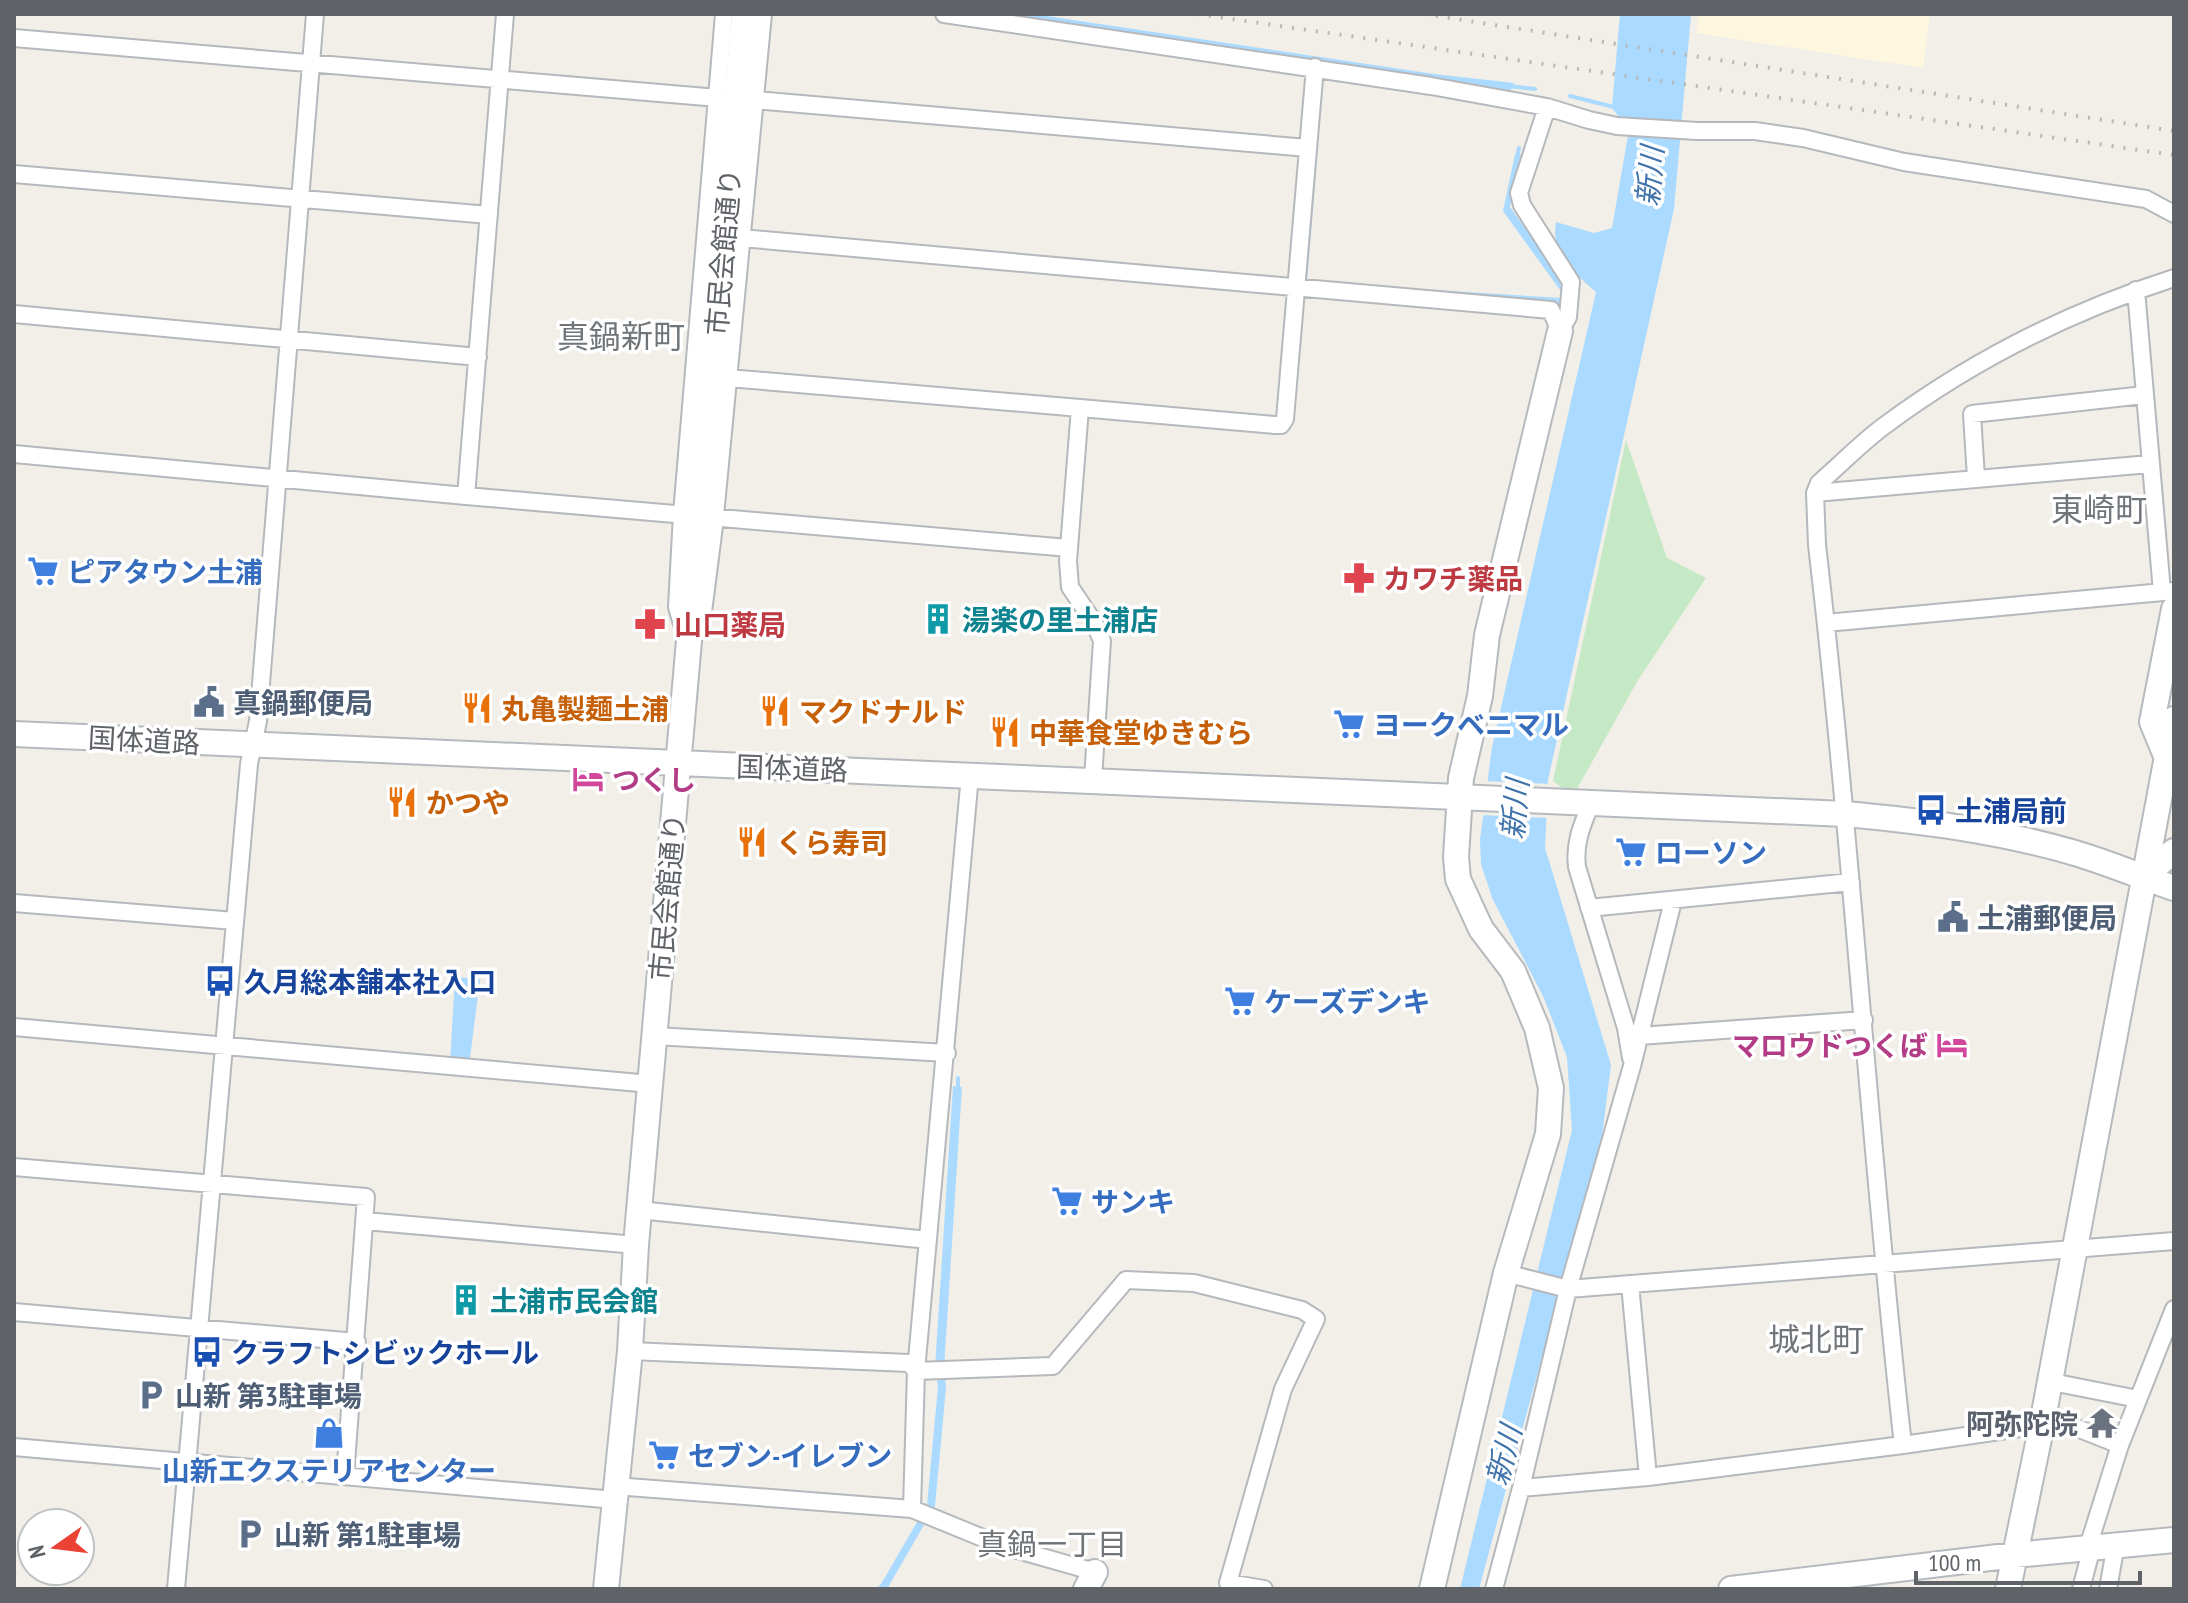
<svg xmlns="http://www.w3.org/2000/svg" width="2188" height="1603" viewBox="0 0 2188 1603" font-family="'PT Sans Narrow','Noto Sans JP',sans-serif">
  <rect width="100%" height="100%" fill="#f1efe8"/>
  <path fill="#fef7e0" d="M1699,14H1930L1923,68L1696,33Z"/>
  <path fill="#c5e8c5" d="M1626,440L1667,558L1706,578L1638,680L1573,796L1553,781Z"/>
  <path fill="#aadaff" d="M973,14H1033L1434,74L1514,83L1511,90L1432,82Z
    M1620,14H1691L1674,209L1548,780L1545,848L1611,1065L1602,1136L1479,1589H1460L1572,1130L1567,1057L1543,996L1493,900L1481,864L1480,840L1492,747L1596,292C1575,274 1550,253 1556,222L1594,233L1612,228L1629,130L1612,108Z
    M1515,154L1521,155L1510,207L1565,285V304L1301,287L1310,157L1317,159L1307,282L1561,298L1560,290L1503,211Z
    M455,977L480,979L469,1066L450,1065Z
    M953,1086L962,1087L944,1368L946,1388L935,1506L887,1589H876L881,1584L927,1505L938,1387L935,1368Z"/>
  <path fill="#f1efe8" d="M1483,781L1552,784L1550,818L1479,815Z"/>
  <g fill="none" stroke-linecap="round" stroke-linejoin="round">
    <path stroke="#aadaff" stroke-width="4" d="M1509,86L1535,89
      M1570,96L1614,107
      M1517,158L1519,148
      M958,1090V1078"/>
    <defs>
      <path id="street" d="M944,14L1431,86L1547,107L1589,120L1617,126L1697,131H1755L1803,138L1904,162L2146,199L2174,214
        M14,38C249,59 484,76 718,98
        M755,100L1308,148
        M1547,107L1519,193L1522,205L1571,282L1568,317L1560,331
        M14,174L489,215
        M741,238L1551,310L1560,331
        M2136,290L2162,592
        M14,314L478,357
        M728,378L1080,408
        M14,454L466,496L1069,548
        M1976,478L1972,414L2144,395
        M1815,493L2150,464
        M466,496L505,14
        M699,621L703,612L714,526L763,14
        M1826,623L2174,591
        M685,634L677,607L682,514L724,14
        M1093,779L1102,641L1095,624L1070,587L1068,561L1080,408L1274,425H1281L1285,419L1315,67
        M1591,803C1582,825 1574,843 1577,867L1626,1028L1631,1058
        M14,903L235,921
        M1589,908L1851,882
        M14,1027L651,1084
        M655,1036L947,1053
        M1639,1036L1864,1020
        M14,1167L366,1197L345,1476
        M639,1210L928,1240
        M365,1221L636,1245
        M1506,1273L1568,1289L2174,1241
        M1630,1284L1648,1477
        M14,1312L357,1342
        M630,1351L909,1363L916,1371L1053,1366L1126,1280L1194,1283L1302,1310L1316,1319L1283,1389L1228,1583L1264,1589
        M2062,1384L2138,1399
        M1903,1445C1869,1145 1852,844 1817,545L1815,493L1819,483C1841,464 1861,443 1884,426C1974,359 2068,312 2174,278
        M14,1447L615,1500
        M615,1486L912,1509L1000,1545L1095,1572
        M1521,1488L1648,1477L1903,1445L2062,1422L2120,1445
        M912,1509L916,1371L970,775
        M2088,1547L2120,1445L2174,1309
        M176,1589L249,764L258,721L315,14
        M1494,1589L1521,1488L1568,1289L1632,1066L1673,901
        M2081,1589L2092,1547
        M2108,1589L2116,1544"/>
      <path id="secondary" d="M14,734L1845,814C1923,821 2000,831 2075,853C2109,863 2141,877 2174,888
        M2166,756L2152,722L2174,609
        M2143,877L2174,851
        M606,1589L630,1351L636,1245L744,14
        M1086,1589L1095,1572
        M1432,1589L1506,1273L1548,1134L1551,1088L1537,1028L1513,971L1481,929L1458,879L1456,857L1461,778L1480,696L1487,635L1560,331
        M1731,1589L2015,1555L2174,1540
        M2008,1589L2042,1424L2174,719"/>
    </defs>
    <use href="#street" stroke="#b5b8bc" stroke-width="20"/>
    <use href="#secondary" stroke="#b6babf" stroke-width="28"/>
    <use href="#street" stroke="#fff" stroke-width="16"/>
    <use href="#secondary" stroke="#fff" stroke-width="24"/>
    <path stroke="#b6b7b8" stroke-width="4" stroke-dasharray="2 10" stroke-linecap="butt" d="M1197,14L2174,155
      M1424,14L2174,131"/>
  </g>
  <defs>
    <symbol id="supermarket-bare" viewBox="-9 -9 18 18"><path d="M-6-5.5h2.5l.6 2H6L4.5 2H-2.5L-4.4-4H-6ZM-1.5 3.2a1.3 1.3 0 1 0 .1 0ZM3 3.2a1.3 1.3 0 1 0 .1 0Z" fill="#3f7fe0" stroke="#fff" stroke-width="2.5" paint-order="stroke"/></symbol>
    <symbol id="pharmacy-bare" viewBox="-9 -9 18 18"><path d="M-2-6h4v4h4v4h-4v4h-4v-4h-4v-4h4Z" fill="#e0444e" stroke="#fff" stroke-width="2.5" paint-order="stroke"/></symbol>
    <symbol id="building-bare" viewBox="-9 -9 18 18"><path d="M-4-6H4V6H1V3H-1V6H-4ZM-2.5-4.3h1.7v1.8h-1.7ZM.8-4.3h1.7v1.8H.8ZM-2.5-1h1.7V.8h-1.7ZM.8-1h1.7V.8H.8Z" fill="#0f9aa8" stroke="#fff" stroke-width="2.5" paint-order="stroke"/></symbol>
    <symbol id="civic-bare" viewBox="-9 -9 18 18"><path d="M-.6-6.5H3V-4.5H.6V-3L4-1V1h2V6H-6V1h2V-1L-.6-3ZM-1.2 2.5V6h2.4V2.5Z" fill="#5c6f8a" stroke="#fff" stroke-width="2.5" paint-order="stroke"/></symbol>
    <symbol id="restaurant-bare" viewBox="-9 -9 18 18"><path d="M-5-6h1v4h1v-4h1v4h1v-4h1v5L-1.5 .5V6h-2V.5L-5-1ZM5-6V6H3V1.5H1.5Q1.5-4 5-6Z" fill="#e8710a" stroke="#fff" stroke-width="2.5" paint-order="stroke"/></symbol>
    <symbol id="hotel-bare" viewBox="-9 -9 18 18"><path d="M-6-4.5h1.5V1H6V5H4.5V3h-9V5H-6ZM-4 0a1.8 1.8 0 1 1 3.6 0ZM.5 0V-2.5h3Q6-2.5 6 0Z" fill="#d1479c" stroke="#fff" stroke-width="2.5" paint-order="stroke"/></symbol>
    <symbol id="bus-bare" viewBox="-9 -9 18 18"><path d="M-5-6H5V4H4V6H2V4H-2V6H-4V4H-5ZM-3.5-4V0h7V-4ZM-3.5 1.2v1.5H-2V1.2ZM2 1.2v1.5H3.5V1.2Z" fill="#1a4fb4" stroke="#fff" stroke-width="2.5" paint-order="stroke"/></symbol>
    <symbol id="parking-bare" viewBox="-9 -9 18 18"><path d="M-3.5-5.5H1a3.5 3.5 0 0 1 0 7H-1V5.5H-3.5ZM-1-3.4V-.6H.8a1.4 1.4 0 0 0 0-2.8Z" fill="#5c6f8a" stroke="#fff" stroke-width="2.5" paint-order="stroke"/></symbol>
    <symbol id="temple-bare" viewBox="-9 -9 18 18"><path d="M0-6L5-2H3V0L6.5 2.5H4V6H1.5V3h-3V6H-4V2.5H-6.5L-3 0V-2H-5Z" fill="#6b7280" stroke="#fff" stroke-width="2.5" paint-order="stroke"/></symbol>
    <symbol id="shop-bare" viewBox="-9 -9 18 18"><path d="M-5-2.5h2.3a2.7 3.5 0 0 1 5.4 0H5L5.5 6h-11ZM-1.5-2.5h3a1.5 2.3 0 0 0-3 0Z" fill="#3f7fe0" stroke="#fff" stroke-width="2.5" paint-order="stroke"/></symbol>
  </defs>
  <g fill-rule="evenodd">
    <use href="#supermarket-bare" x="21" y="549" width="44" height="44"/>
    <use href="#pharmacy-bare" x="1337" y="556" width="44" height="44"/>
    <use href="#building-bare" x="916" y="597" width="44" height="44"/>
    <use href="#pharmacy-bare" x="628" y="602" width="44" height="44"/>
    <use href="#civic-bare" x="187" y="680" width="44" height="44"/>
    <use href="#restaurant-bare" x="455" y="686" width="44" height="44"/>
    <use href="#restaurant-bare" x="753" y="689" width="44" height="44"/>
    <use href="#supermarket-bare" x="1327" y="702" width="44" height="44"/>
    <use href="#restaurant-bare" x="983" y="710" width="44" height="44"/>
    <use href="#hotel-bare" x="566" y="757" width="44" height="44"/>
    <use href="#restaurant-bare" x="380" y="780" width="44" height="44"/>
    <use href="#bus-bare" x="1909" y="788" width="44" height="44"/>
    <use href="#restaurant-bare" x="730" y="820" width="44" height="44"/>
    <use href="#supermarket-bare" x="1609" y="830" width="44" height="44"/>
    <use href="#civic-bare" x="1931" y="895" width="44" height="44"/>
    <use href="#bus-bare" x="198" y="959" width="44" height="44"/>
    <use href="#supermarket-bare" x="1218" y="979" width="44" height="44"/>
    <use href="#hotel-bare" x="1930" y="1023" width="44" height="44"/>
    <use href="#supermarket-bare" x="1045" y="1179" width="44" height="44"/>
    <use href="#building-bare" x="444" y="1278" width="44" height="44"/>
    <use href="#bus-bare" x="185" y="1330" width="44" height="44"/>
    <use href="#parking-bare" x="129" y="1373" width="44" height="44"/>
    <use href="#temple-bare" x="2080" y="1401" width="44" height="44"/>
    <use href="#shop-bare" x="307" y="1411" width="44" height="44"/>
    <use href="#supermarket-bare" x="642" y="1433" width="44" height="44"/>
    <use href="#parking-bare" x="228" y="1512" width="44" height="44"/>
  </g>
  <g text-anchor="middle" dominant-baseline="central" stroke-width="7" stroke-linejoin="round" paint-order="stroke">
    <g font-size="28" fill="#5f6368" stroke="#fff">
      <text transform="translate(723 252) rotate(-85)">市民会館通り</text>
      <text transform="translate(144 740) rotate(3)">国体道路</text>
      <text transform="translate(792 768) rotate(2)">国体道路</text>
      <text transform="translate(667 897) rotate(-85)">市民会館通り</text>
    </g>
    <g font-size="28" font-weight="bold" fill="#366cbe" stroke="#fff" text-anchor="start">
      <text x="67" y="571">ピアタウン土浦</text>
      <text x="1373" y="724">ヨークベニマル</text>
      <text x="1655" y="852">ローソン</text>
      <text x="1264" y="1001">ケーズデンキ</text>
      <text x="1091" y="1201">サンキ</text>
      <text x="688" y="1455">セブン-イレブン</text>
      <text x="329" y="1470" text-anchor="middle">山新エクステリアセンター</text>
    </g>
    <g font-size="28" font-weight="bold" fill="#be3a42" stroke="#fff" text-anchor="start">
      <text x="1383" y="578">カワチ薬品</text>
      <text x="674" y="624">山口薬局</text>
    </g>
    <g font-size="28" font-weight="bold" fill="#0d838f" stroke="#fff" text-anchor="start">
      <text x="962" y="619">湯楽の里土浦店</text>
      <text x="490" y="1300">土浦市民会館</text>
    </g>
    <g font-size="28" font-weight="bold" fill="#4e5e75" stroke="#fff" text-anchor="start">
      <text x="233" y="702">真鍋郵便局</text>
      <text x="1977" y="917">土浦郵便局</text>
      <text x="175" y="1395">山新 第3駐車場</text>
      <text x="274" y="1534">山新 第1駐車場</text>
    </g>
    <g font-size="28" font-weight="bold" fill="#c56008" stroke="#fff" text-anchor="start">
      <text x="501" y="708">丸亀製麺土浦</text>
      <text x="799" y="711">マクドナルド</text>
      <text x="1029" y="732">中華食堂ゆきむら</text>
      <text x="426" y="802">かつや</text>
      <text x="776" y="842">くら寿司</text>
    </g>
    <g font-size="28" font-weight="bold" fill="#b23c85" stroke="#fff" text-anchor="start">
      <text x="612" y="779">つくし</text>
      <text x="1928" y="1045" text-anchor="end">マロウドつくば</text>
    </g>
    <g font-size="28" font-weight="bold" fill="#164399" stroke="#fff" text-anchor="start">
      <text x="1955" y="810">土浦局前</text>
      <text x="244" y="981">久月総本舗本社入口</text>
      <text x="231" y="1352">クラフトシビックホール</text>
    </g>
    <g font-size="28" font-weight="bold" fill="#5b616d" stroke="#fff" text-anchor="end">
      <text x="2078" y="1423">阿弥陀院</text>
    </g>
    <g font-size="30" font-style="italic" fill="#4174aa" stroke="#fff">
      <text transform="translate(1649 176) rotate(-85)">新川</text>
      <text transform="translate(1514 809) rotate(-85)">新川</text>
      <text transform="translate(1503 1455) rotate(-75)">新川</text>
    </g>
    <g font-size="30" fill="#70757a" stroke="#fff">
      <text x="1052" y="1543">真鍋一丁目</text>
    </g>
    <g font-size="32" fill="#70757a" stroke="#fff">
      <text x="621" y="336">真鍋新町</text>
      <text x="2099" y="509">東崎町</text>
      <text x="1816" y="1339">城北町</text>
    </g>
  </g>
  <rect width="2188" height="1603" fill="none" stroke="#5f6368" stroke-width="32"/>
  <g transform="translate(56 1547) rotate(256)"><circle r="38" fill="#ffffff" stroke="#bfc1c3" stroke-width="2"/>
  <path d="M0-6L14 30L0 20L-14 30Z" fill="#ea4335"/>
  <text y="-12" font-size="22" font-weight="bold" text-anchor="middle" fill="#5f6368">N</text>
  </g>
  <path d="M1916 1571v12h224v-12" fill="none" stroke="#5f6368" stroke-width="4"/>
  <text x="1928" y="1571" font-size="24" fill="#5f6368" stroke="#ffffff" stroke-width="6" paint-order="stroke">100 m</text>
</svg>
